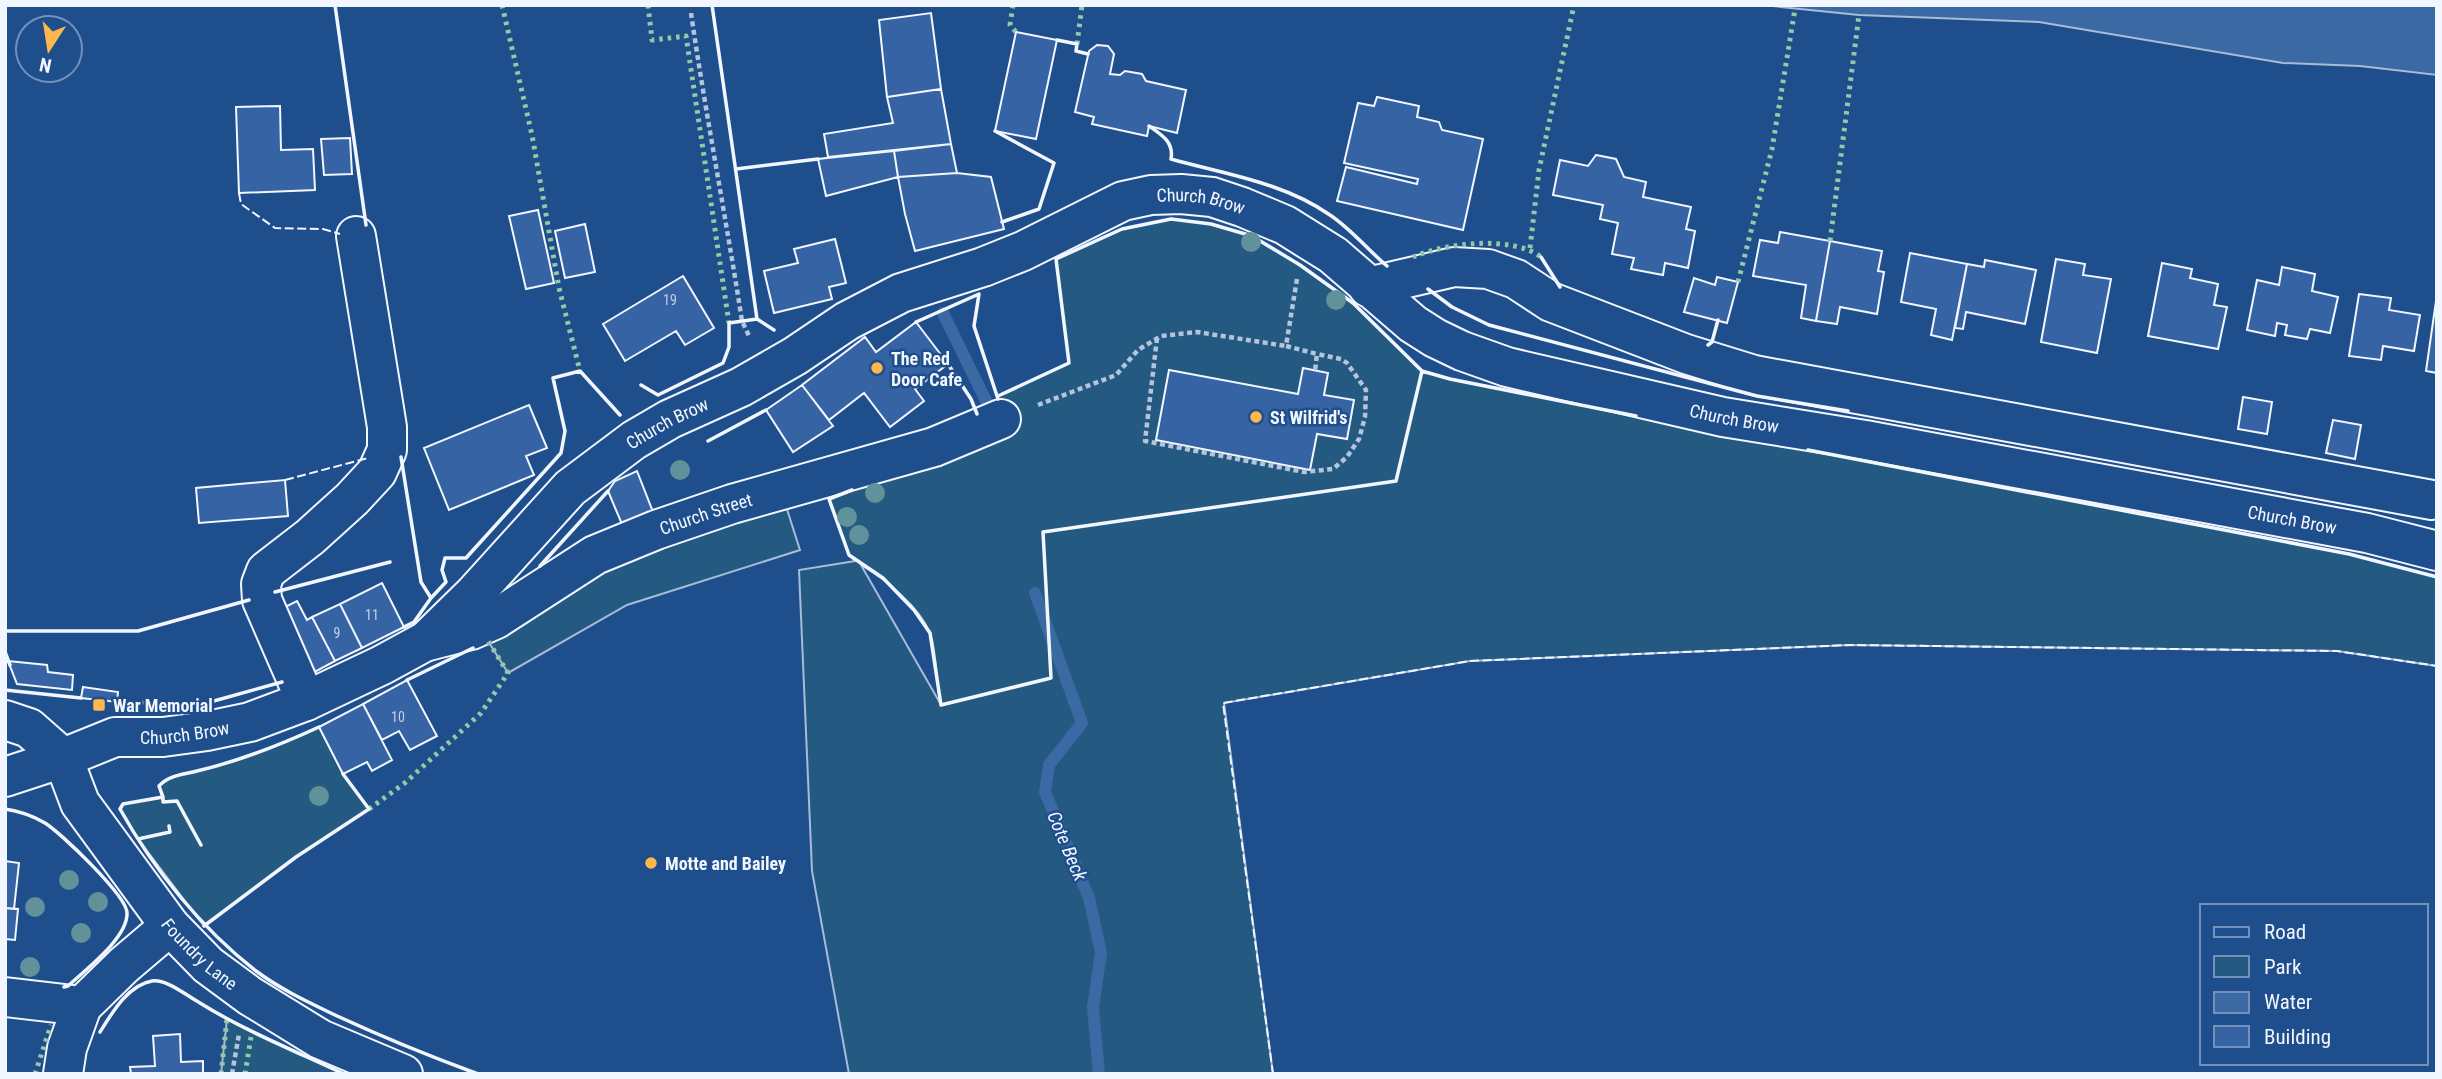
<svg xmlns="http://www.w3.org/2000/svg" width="2442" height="1079" viewBox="0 0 2442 1079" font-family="'Roboto Condensed',sans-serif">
  <rect width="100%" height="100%" fill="#1f4e8c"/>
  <path fill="#245a82" stroke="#a8bbd7" stroke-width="2" fill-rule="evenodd" d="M1171,219L1211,224L1252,236L1300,265L1353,303L1422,371L1449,379L2349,554L2437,577V666L2337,651L1850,645L1470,661L1224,703L1273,1074H849L812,871L799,570L855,561L849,555L829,499L1006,432L998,409V396L1069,363L1056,259L1122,229ZM861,565C885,579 919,606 930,633C936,647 937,686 940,703Z
    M785,503L800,550L627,605L508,673L488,641L569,582Z
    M319,727L343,774L369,809L296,857L204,926L138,839L120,809L123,804L162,797L159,786C168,776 180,775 193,772C237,762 278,746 319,727Z
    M227,1019L344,1074H221Z"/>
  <path fill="#3b69a3" stroke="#a8bbd7" stroke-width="2" d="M1762,5H2437V75L2360,66L2283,63L2039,22L1859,15Z"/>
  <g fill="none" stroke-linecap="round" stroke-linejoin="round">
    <path stroke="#3b69a3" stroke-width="12" d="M943,313L988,405
      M1035,593L1082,723L1049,765L1045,792L1089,898L1101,953L1093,1007L1099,1074"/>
  </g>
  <path fill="#3563a3" stroke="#f2f6ff" stroke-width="2" d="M931,13L941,89L887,97L879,20Z
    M1016,32L1057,40L1036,139L995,131Z
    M1097,45L1108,46L1114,54L1110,74L1120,75L1125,71L1142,74L1146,81L1186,90L1177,133L1149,126L1147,136L1092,124L1094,117L1075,112L1089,51Z
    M941,89L951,144L828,157L824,134L893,123L887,97Z
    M1377,97L1419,106L1417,117L1439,122L1442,130L1483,139L1463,230L1337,201L1346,167L1417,184L1418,179L1344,163L1358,103L1374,106Z
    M280,106L281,150L313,149L315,190L239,193L236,107Z
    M350,138L352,174L324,175L321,139Z
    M951,144L957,173L898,177L894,151Z
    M894,151L898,177L826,196L818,159Z
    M1596,155L1616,159L1624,177L1646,182L1643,197L1691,207L1686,229L1695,231L1688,268L1665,263L1663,275L1631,269L1634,258L1612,254L1618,223L1600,219L1603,205L1553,195L1560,160L1588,166Z
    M957,173L991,177L1004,229L915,251L905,214L898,177Z
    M538,210L554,283L526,289L509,216Z
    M585,224L595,272L565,278L555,231Z
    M1780,232L1830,241L1816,321L1801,318L1806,285L1753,276L1760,240L1778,243Z
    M835,239L846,283L829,287L832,299L774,313L764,271L798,263L794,249Z
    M1830,241L1882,251L1878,271L1884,272L1877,314L1840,307L1837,324L1816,321Z
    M1910,253L1967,264L1952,340L1931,335L1936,309L1901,302Z
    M2056,259L2085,264L2083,275L2111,279L2097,353L2041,342Z
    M1985,260L2036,270L2025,324L1966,312L1963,329L1955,328L1967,264L1984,267Z
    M2162,263L2192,269L2190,278L2218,284L2214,305L2227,307L2218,349L2148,336Z
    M2282,267L2315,274L2312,291L2338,297L2330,333L2310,329L2307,339L2285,335L2287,325L2277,323L2275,336L2247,330L2257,280L2279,285Z
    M683,276L714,328L685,345L676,331L625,361L603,324Z
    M1717,277L1738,282L1727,323L1684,312L1694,278L1715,285Z
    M2359,294L2391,298L2389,310L2420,315L2414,351L2383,346L2381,360L2349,356Z
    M2436,301H2437V373L2426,371Z
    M916,322L948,364L915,389L924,401L890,427L864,393L829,420L802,385L865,337L876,352Z
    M1303,368L1328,373L1324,395L1354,400L1347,439L1317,434L1310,470L1156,440L1169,370L1298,394Z
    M802,385L833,426L793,452L766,410Z
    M2243,397L2272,402L2267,434L2238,429Z
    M529,405L547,448L526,456L534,475L449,510L424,448Z
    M2333,420L2361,425L2355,459L2326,453Z
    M637,471L655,517L624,529L608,491L615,481Z
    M285,480L288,516L199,523L196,488Z
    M382,583L404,627L362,648L340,604Z
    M297,601L307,620L312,617L335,661L311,674L279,610Z
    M340,604L362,648L335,661L312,617Z
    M8,661L47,665L48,672L73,675L72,690L17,684Z
    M407,680L437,736L410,750L399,731L382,740L363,704Z
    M83,687L118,692L117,702L81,698Z
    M363,704L392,760L372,771L367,762L343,774L319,727Z
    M5,861L19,863L14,909L5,908Z
    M5,908L18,909L15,940L5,939Z
    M180,1034L181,1062L203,1061V1074H131L130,1067L155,1066L153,1036Z"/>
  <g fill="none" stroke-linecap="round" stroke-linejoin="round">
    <defs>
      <g id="minor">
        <path d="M1368,287L1454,267L1488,269L1516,279L1551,302L1686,354L1754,375L2432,500"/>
        <path id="s1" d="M428,641L471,630L496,619L595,555L656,530L732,504L934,447L1001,419"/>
        <path d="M306,701L262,600L261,584L266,571L310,537L352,499L377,472L387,450V427L356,236"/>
        <path id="s2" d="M5,720L29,728L63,758L80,803L170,926L208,965L250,996L320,1039L403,1074"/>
        <path id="s3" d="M5,777L63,758L115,737H163L207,731L250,722L306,701L382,665L426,641L474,594L570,488L634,440L670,419L741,387L795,356L847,321L901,293L983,267L1023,251L1123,201L1151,195L1181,194L1212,197L1242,207L1285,225L1333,255L1413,324L1435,338L1462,351L1507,367L1723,417L1865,440L2367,533L2437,551"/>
        <path d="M5,997L82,1006"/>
        <path d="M63,1074L67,1048L82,1006L124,965L170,926"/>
      </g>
    </defs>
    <use href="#minor" stroke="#f2f6ff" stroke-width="42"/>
    <path stroke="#b3c4dc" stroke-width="4.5" stroke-dasharray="5 3.5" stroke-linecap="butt" d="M691,13C706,116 726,218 742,321L749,336
      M1297,279L1286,346L1317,354L1315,371
      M1157,338L1145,441L1304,472L1333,469L1347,457L1359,439L1365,417L1366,390L1347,363L1341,359L1317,354
      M1038,405L1116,375L1138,350L1161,336L1197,332L1286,346
      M232,1074L239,1034"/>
    <use href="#minor" stroke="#1f4e8c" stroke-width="38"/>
    <path stroke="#97c8a6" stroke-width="5" stroke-dasharray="3.5 5" stroke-linecap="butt" d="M502,5L532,135L559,288L580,371
      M648,5L652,40L686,36L729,323
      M1013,5L1010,25L1016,32
      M1077,44L1082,5
      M1830,241L1859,15
      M1530,248L1539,170L1574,5
      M1413,257C1446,243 1512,235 1541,257
      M1738,282L1772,149L1795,9
      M369,809L406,782L481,713L508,673L488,641
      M35,1074L51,1025
      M221,1074L227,1019
      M245,1074L252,1031"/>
    <path stroke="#f2f6ff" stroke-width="2" stroke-dasharray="9 3.5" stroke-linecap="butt" d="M239,193L241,204L275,228L323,229L340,234
      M285,480L368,458
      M1273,1074L1223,703L1470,661L1850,645L2337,651L2437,666"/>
    <path stroke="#f2f6ff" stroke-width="3.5" d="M335,5L366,225
      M712,5L757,319
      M1057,40L1077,44L1076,51L1088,54
      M1149,126C1162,135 1174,142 1171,159C1224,174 1283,182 1330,215C1351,229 1368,250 1387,266
      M995,131L1054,163L1039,209L1002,222
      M736,169L818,159
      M1541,257L1560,287
      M1428,289L1452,307L1489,325L1757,396L1848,411
      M916,322L979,294L974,326L998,399
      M1708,345L1712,342L1718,320
      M948,364L971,399L977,414
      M641,385L658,395L723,363L729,347V323L757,319L774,330
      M998,396L1069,363L1056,259L1122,229L1171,219L1211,224L1252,236L1300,265L1353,303L1422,371L1450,379L1636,416
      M708,441L766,410
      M1808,450L2349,554L2437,577
      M401,457L421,582L431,598L414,622L404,627
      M852,490L829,499L849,555L883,578L914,610L930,633L941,705L1051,678L1043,532L1396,481L1422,371
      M540,566L608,491
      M275,592L390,562
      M431,598L446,582L442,570L445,558H466L561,453L565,431L553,378L580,371L620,415
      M5,631H138L249,600
      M5,652L10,665
      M407,680L473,648
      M5,690L81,698
      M117,702L203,704L282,682
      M163,797L159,786C168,776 180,775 193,772C237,762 278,746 319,727
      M5,809C19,811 33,816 45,823C61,833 127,896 127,913C128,938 85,970 68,986L64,987
      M138,839L170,832L169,826
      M201,845L177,801L163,802V797L123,804L120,809C154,870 201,928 256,971C280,989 308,1002 335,1015C382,1037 429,1056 478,1074
      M204,926L296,857L369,809L343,774
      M100,1032C112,1013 128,985 152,981C167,979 187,996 200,1003C245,1031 295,1051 344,1074"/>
  </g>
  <g fill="#61919a">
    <circle cx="1251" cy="242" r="10"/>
    <circle cx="1336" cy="300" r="10"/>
    <circle cx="680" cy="470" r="10"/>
    <circle cx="875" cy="493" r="10"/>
    <circle cx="847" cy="517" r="10"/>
    <circle cx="859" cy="535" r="10"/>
    <circle cx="319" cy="796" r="10"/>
    <circle cx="69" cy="880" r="10"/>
    <circle cx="98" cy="902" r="10"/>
    <circle cx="35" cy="907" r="10"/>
    <circle cx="81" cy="933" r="10"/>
    <circle cx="30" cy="967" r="10"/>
  </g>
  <g fill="#ffb74d" stroke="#1f4e8c" stroke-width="2.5">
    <circle cx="877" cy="368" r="7"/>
    <circle cx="1256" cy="417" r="7"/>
    <rect x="92" y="698" width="14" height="14" rx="3.5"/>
    <circle cx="651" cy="863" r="7"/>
  </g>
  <g text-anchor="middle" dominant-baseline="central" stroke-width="5" stroke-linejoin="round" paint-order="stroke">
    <g font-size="14" fill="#c3d1e8">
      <text x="670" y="300">19</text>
      <text x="372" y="615">11</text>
      <text x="337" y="633">9</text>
      <text x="398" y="717">10</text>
    </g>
    <g font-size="18" fill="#f2f6ff" stroke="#1f4e8c">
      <text stroke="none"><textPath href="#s3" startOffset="1363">Church Brow</textPath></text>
      <text stroke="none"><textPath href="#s3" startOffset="1951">Church Brow</textPath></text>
      <text stroke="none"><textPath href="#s3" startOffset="775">Church Brow</textPath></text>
      <text stroke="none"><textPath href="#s1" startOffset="308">Church Street</textPath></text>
      <text stroke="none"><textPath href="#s3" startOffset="2518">Church Brow</textPath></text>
      <text stroke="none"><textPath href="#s3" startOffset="187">Church Brow</textPath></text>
      <text stroke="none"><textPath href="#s2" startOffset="312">Foundry Lane</textPath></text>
    </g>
    <g font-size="18" font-weight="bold" fill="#f2f6ff" stroke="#1f4e8c" text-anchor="start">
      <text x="891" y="358">The Red<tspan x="891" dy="21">Door Cafe</tspan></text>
      <text x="1270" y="417">St Wilfrid's</text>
      <text x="113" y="705">War Memorial</text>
      <text x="665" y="863">Motte and Bailey</text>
    </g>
    <g font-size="19" font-style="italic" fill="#f2f6ff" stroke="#1f4e8c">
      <text transform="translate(1067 846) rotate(67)">Cote Beck</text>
    </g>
  </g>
  <rect width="2442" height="1079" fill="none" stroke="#f2f6ff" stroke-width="14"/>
  <rect x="2200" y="904" width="228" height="161" fill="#1f4e8c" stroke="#7391ba" stroke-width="2"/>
  <rect x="2214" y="927" width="35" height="10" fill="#1f4e8c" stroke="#7391ba" stroke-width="2"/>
  <text x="2264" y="939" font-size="21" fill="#f2f6ff">Road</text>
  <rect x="2214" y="956" width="35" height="21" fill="#245a82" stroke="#7391ba" stroke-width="2"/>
  <text x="2264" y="974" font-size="21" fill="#f2f6ff">Park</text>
  <rect x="2214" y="992" width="35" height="21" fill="#3b69a3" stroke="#7391ba" stroke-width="2"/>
  <text x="2264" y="1009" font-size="21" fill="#f2f6ff">Water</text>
  <rect x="2214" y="1026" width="35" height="21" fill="#3563a3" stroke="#7391ba" stroke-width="2"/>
  <text x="2264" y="1044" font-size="21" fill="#f2f6ff">Building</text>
  <g transform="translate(49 49) rotate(192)"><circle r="33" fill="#1f4e8c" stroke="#7391ba" stroke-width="2"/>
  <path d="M0-5L12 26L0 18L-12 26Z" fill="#ffb74d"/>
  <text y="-10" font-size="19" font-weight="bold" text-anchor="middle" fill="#f2f6ff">N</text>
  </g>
</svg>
